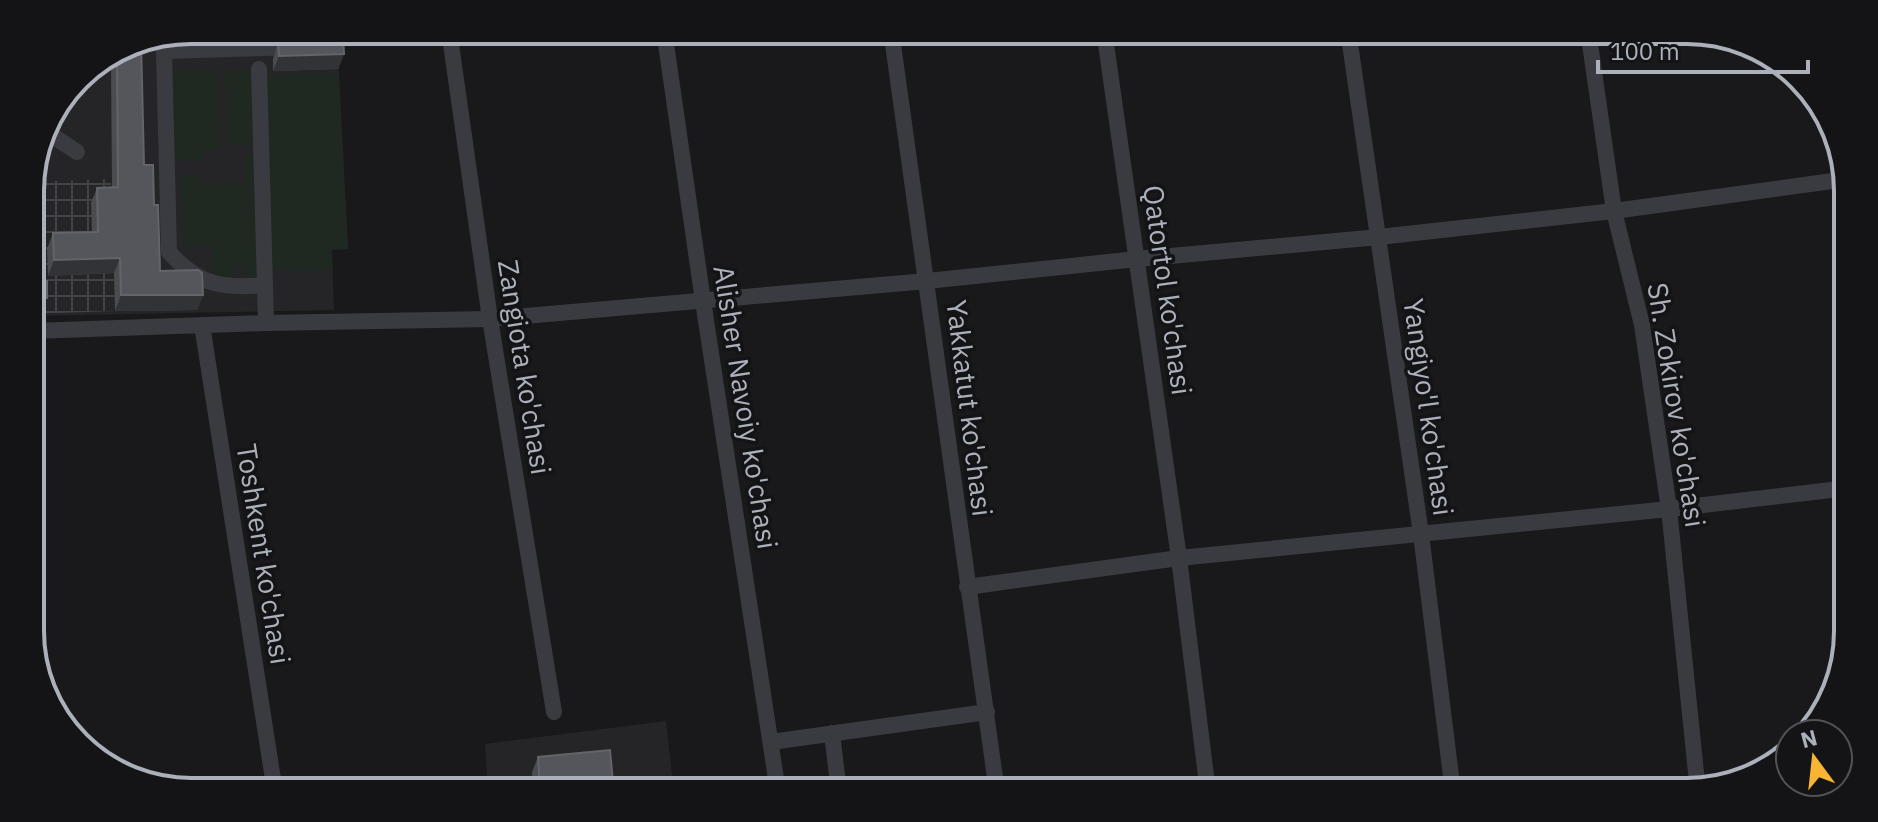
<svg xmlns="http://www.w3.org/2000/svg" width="1878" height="822" viewBox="0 0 1878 822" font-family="'IBM Plex Sans',sans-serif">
  <defs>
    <pattern id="industrial-grid" width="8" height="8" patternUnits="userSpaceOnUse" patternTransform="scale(2)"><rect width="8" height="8" fill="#252528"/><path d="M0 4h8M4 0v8" fill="none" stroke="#424245"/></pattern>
  </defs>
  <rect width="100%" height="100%" fill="#19191b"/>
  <path fill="#252528" d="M191,30H317L338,51L348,249L332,250L334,310L31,316L30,180L46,120L84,70L130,42Z
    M666,721L674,792H488L485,744Z"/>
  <path fill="url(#industrial-grid)" d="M111,179L115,311L31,314L30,182Z"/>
  <path fill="#202921" d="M172,70L217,71L219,150L203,151V160H173Z
    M225,70H253L255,145H228Z
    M338,73L348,249L332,250V270L270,271L265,75Z
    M257,154V276L244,278L242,266L235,265V280L213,273L211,245L184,247L180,175L201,174L202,185L245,183V155Z"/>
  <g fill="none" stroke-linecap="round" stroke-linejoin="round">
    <path stroke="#3a3b40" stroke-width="16" d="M449,30L490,319L554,712
      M664,30L703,301L778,792
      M891,30L997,792
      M1104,30L1179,558L1208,792
      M1348,30L1421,534L1453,792
      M1588,30L1614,211L1642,325L1669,509L1698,792
      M259,69L266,323
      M44,130L77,152
      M265,285C222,289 198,285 169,252L164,51L298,47
      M202,325L275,792
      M31,331L266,323L490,319L927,281L1137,259L1379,237L1614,211L1847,179
      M967,587L1179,558L1669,509L1848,488
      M832,733L839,792
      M771,742L987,712"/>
  </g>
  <path fill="#4a4c50" d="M249,30H324V36L344,54L338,69L273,71V59L278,43H310L313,41L310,38L304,36H250Z
    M130,42L144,165L154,205L160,271L203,295L197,310L115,311L114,273L48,276L47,249L53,233L92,232L91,203L97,188L112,187L111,68L86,69Z
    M538,757L613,782L626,792H533L532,772Z"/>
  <path fill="#323336" d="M252,30H307L304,36H250Z
    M113,52H117L111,68L86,69Z
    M344,54L338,69L273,71L279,56Z
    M120,258L114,273L48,276L54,260Z
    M121,295H203L197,310L115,311Z
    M47,298L41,314H31V299Z"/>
  <path fill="#55565c" stroke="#62646a" stroke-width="2" d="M320,30H324V36L343,35L344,54L279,56L278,43H310L319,37Z
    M141,40L144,165H153L154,205H158L160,271L198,270L202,273L203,295H121L120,258L54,260L53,233L98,232L97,188L118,187L117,52H113L130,42Z
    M47,281V298L31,299V282Z
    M610,750L613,782L625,781L626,792H534V789L540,788L538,757Z"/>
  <g text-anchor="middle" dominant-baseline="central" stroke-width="7" stroke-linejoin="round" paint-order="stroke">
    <g font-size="28" fill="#abb0bb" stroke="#141416">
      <text transform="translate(1168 290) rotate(82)">Qatortol ko'chasi</text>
      <text transform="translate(525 367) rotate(81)">Zangiota ko'chasi</text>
      <text transform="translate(1677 405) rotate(81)">Sh. Zokirov ko'chasi</text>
      <text transform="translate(746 407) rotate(81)">Alisher Navoiy ko'chasi</text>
      <text transform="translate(1429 407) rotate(82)">Yangiyo'l ko'chasi</text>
      <text transform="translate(970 408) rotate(83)">Yakkatut ko'chasi</text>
      <text transform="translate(264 554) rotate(81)">Toshkent ko'chasi</text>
    </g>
  </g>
  <path d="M0 0H1878V822H0ZM191 44H1687A147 147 0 0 1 1834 191V631A147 147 0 0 1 1687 778H191A147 147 0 0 1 44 631V191A147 147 0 0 1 191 44Z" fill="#141416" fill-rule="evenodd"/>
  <path fill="none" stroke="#abb0bb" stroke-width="4" d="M191 44H1687A147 147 0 0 1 1834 191V631A147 147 0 0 1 1687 778H191A147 147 0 0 1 44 631V191A147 147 0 0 1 191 44Z"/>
  <g transform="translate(1814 758) rotate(345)"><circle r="38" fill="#141416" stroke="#505258" stroke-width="2"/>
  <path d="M0-6L14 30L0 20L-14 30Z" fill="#f8b534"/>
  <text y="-12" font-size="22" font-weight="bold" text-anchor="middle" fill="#abb0bb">N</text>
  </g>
  <path d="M1598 60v12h210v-12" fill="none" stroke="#abb0bb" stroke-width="4"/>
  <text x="1610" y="60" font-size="24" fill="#abb0bb" stroke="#141416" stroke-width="6" paint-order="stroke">100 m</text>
</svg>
